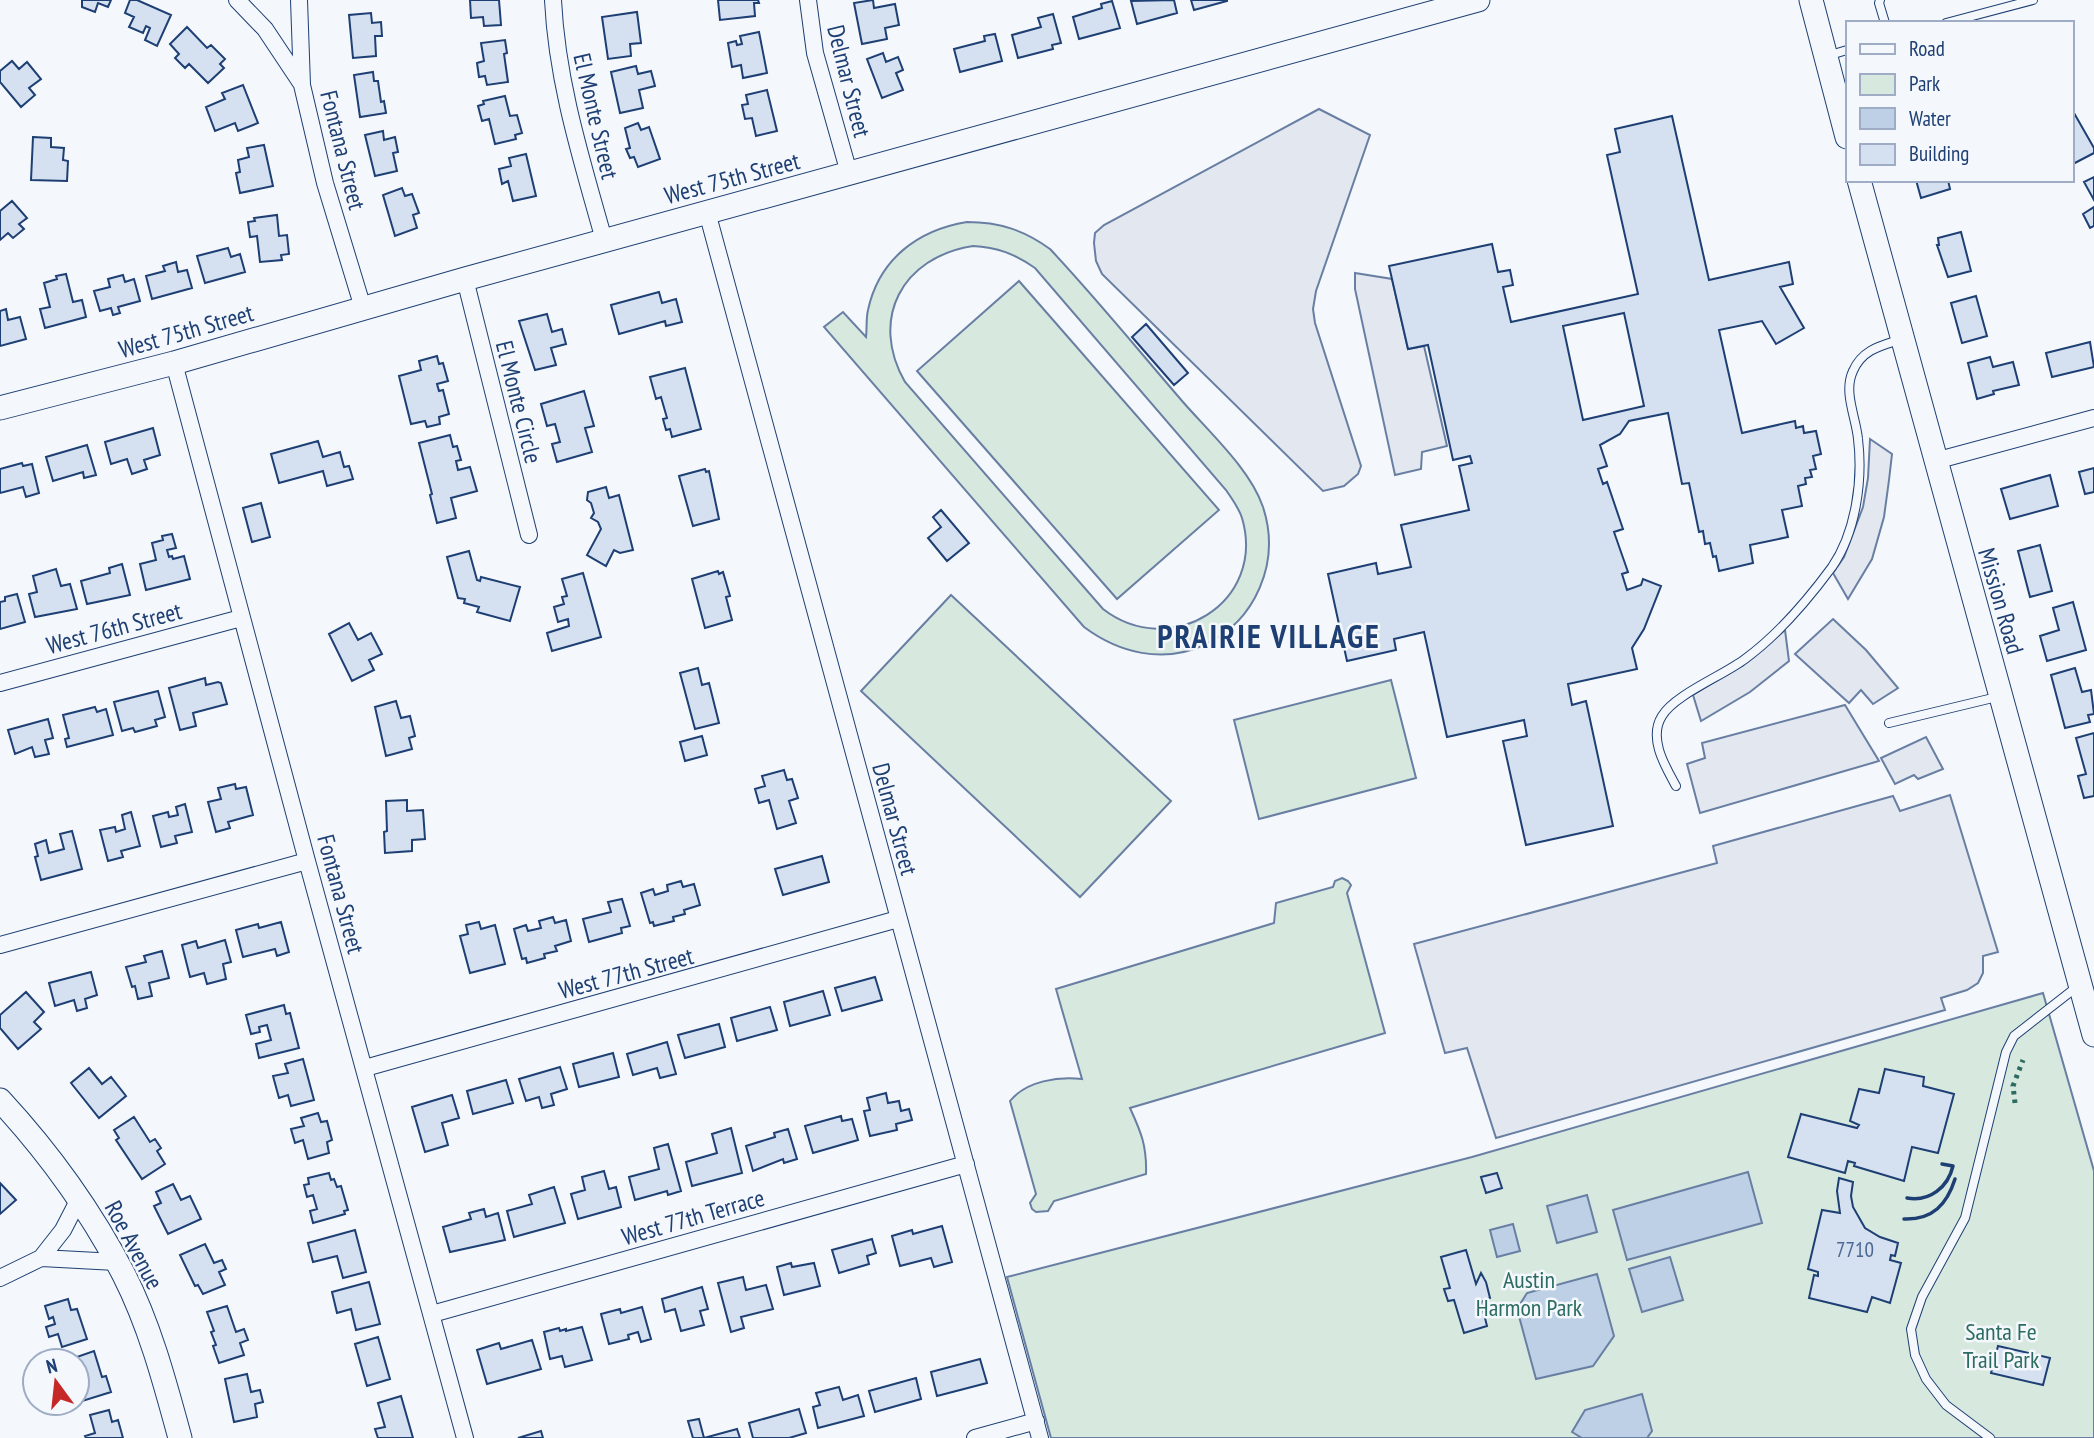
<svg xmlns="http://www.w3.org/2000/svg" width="2094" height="1438" viewBox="0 0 2094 1438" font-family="'PT Sans Narrow',sans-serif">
  <rect width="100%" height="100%" fill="#f4f7fb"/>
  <path fill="#d7e8df" stroke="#687fa3" stroke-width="2" fill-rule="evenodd" d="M967,222C999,222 1024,230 1050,249C1096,298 1139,351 1183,402C1209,432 1250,469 1263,507C1281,562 1256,621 1204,645C1163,664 1119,653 1084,627L824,327L843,312L866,337C867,328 866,318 868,310C879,259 918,230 967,222ZM973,246C997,247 1015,254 1035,268L1226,490C1232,499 1239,508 1242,518C1267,603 1170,661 1103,609L905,382C869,319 902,257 973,246Z
    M1019,281L1219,510L1117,599L917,371Z
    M951,595L1171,801L1080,897L861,691Z
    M1391,680L1416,778L1259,819L1234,720Z
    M1342,878L1348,881L1351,885L1347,893L1385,1033L1130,1108C1141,1132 1147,1146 1146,1174L1054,1201L1048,1211L1036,1212L1032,1209L1030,1203L1036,1194L1010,1101C1026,1081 1059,1076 1082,1079L1056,989L1274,923L1276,903L1333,887L1335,881Z
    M2043,993L2094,1171V1438H1051L1007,1277L1472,1157Z"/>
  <path fill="#e3e8f0" stroke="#687fa3" stroke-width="2" d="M1319,109L1370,135L1316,291L1313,309L1315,323L1361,466L1358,474L1344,486L1323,491L1102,274L1096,261L1094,243L1095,233L1104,225Z
    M1355,273L1392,279L1408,349L1424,346L1447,446L1422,452L1421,469L1395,475L1355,289Z
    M1870,439L1892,454L1889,480L1884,517L1872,559L1848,599L1833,573L1844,557L1863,507L1868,478Z
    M1833,619L1866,650L1898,688L1873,704L1861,690L1849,703L1795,654Z
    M1785,630L1789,661L1750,692L1701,721L1693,695L1749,660Z
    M1845,705L1879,761L1700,813L1687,764L1705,758L1702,743Z
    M1926,737L1943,769L1918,779L1914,775L1895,784L1881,758Z
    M1950,795L1998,952L1983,956V973L1978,983L1967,990L1941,998L1945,1010L1496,1138L1467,1048L1445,1053L1414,944L1717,863L1713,846L1893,796L1900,811Z"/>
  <path fill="#bed0e5" stroke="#687fa3" stroke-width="2" d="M1748,1172L1762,1223L1627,1260L1613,1210Z
    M1587,1195L1597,1232L1557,1243L1547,1206Z
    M1513,1224L1520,1251L1497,1257L1490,1230Z
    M1670,1257L1683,1300L1642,1312L1629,1269Z
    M1597,1274L1614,1336L1593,1366L1536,1379L1517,1309L1527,1293Z
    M1642,1394L1652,1431L1647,1438H1582L1572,1432L1585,1410Z"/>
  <path fill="#d5e0f0" stroke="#1d3f73" stroke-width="2" fill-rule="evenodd" d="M82,0H111L108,7L98,3L95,12L82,7Z
    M130,0H137L171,15L157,46L145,40L150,28L146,26L143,33L129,27L134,17L125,13Z
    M470,0H499L501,25L484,26L483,17L471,18Z
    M718,0H758L759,3H754L755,16L720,20Z
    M873,0L874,8L895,4L899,25L885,28L887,39L862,44L854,3Z
    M1174,0L1177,13L1137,24L1131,1Z
    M1191,0H1227V1L1194,10Z
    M1112,1L1120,28L1079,39L1073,17L1102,8L1101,4Z
    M637,12L641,43L630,44L631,56L608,59L602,17Z
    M371,13L372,23L381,22L382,36H375L376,56L353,58L349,15Z
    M1053,14L1061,43L1052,45L1053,49L1018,58L1012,35L1041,27L1038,18Z
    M187,27L207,48L211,45L225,59L220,64L224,68L208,83L189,64L185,68L175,58L179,54L170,44Z
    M759,32L767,73L743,78L741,65L732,67L728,43L736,41L737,45L742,44L740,36Z
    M995,34L1002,61L960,72L954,49L985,41L984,36Z
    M505,40L507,53L504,54L508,82L487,85L485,76L479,77L477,63L484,61L481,43Z
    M883,53L886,62L898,57L903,70L896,73L903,90L882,98L867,59Z
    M12,61L19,69L27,62L41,79L29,88L35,95L21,107L0,82V71Z
    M636,66L638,74L651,71L655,86L639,90L643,108L620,113L611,72Z
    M373,72L374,81H378L381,102L384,101L386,113L360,117L354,75Z
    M243,85L258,123L238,131L235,123L215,131L206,107L225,99L222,93Z
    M767,90L777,131L756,136L752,118L745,119L742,105L748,104L746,95Z
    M505,96L510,116L517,115L522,133L515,135L516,139L495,144L489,119L482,121L478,106L484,104L483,101Z
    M2074,113L2094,148V153L2071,165V114Z
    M1672,116L1709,280L1789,262L1793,284L1780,287L1804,328L1776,344L1762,321L1719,330L1742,433L1795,421L1796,428L1803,426L1804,433L1816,431L1821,454L1813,456L1816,469L1810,470L1812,477L1805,478L1806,484L1798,486L1802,506L1782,510L1788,537L1750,545L1753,563L1719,571L1716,556L1713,557L1710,543L1705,544L1703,531L1699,532L1689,483L1682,484L1668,413L1629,421L1620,434L1600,445L1607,466L1598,469L1603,484L1607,482L1623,529L1614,532L1628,572L1622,574L1627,590L1641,585L1643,579L1661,586L1644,629L1632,648L1637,669L1568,684L1572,705L1586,701L1613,826L1526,845L1503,741L1527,736L1524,720L1447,737L1424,632L1394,639L1396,650L1347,661L1328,574L1376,563L1378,574L1411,567L1401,525L1469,510L1459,466L1472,463L1470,456L1453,460L1428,345L1408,349L1389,266L1492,244L1498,272L1510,270L1513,285L1503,287L1511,322L1638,294L1607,155L1620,152L1615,129ZM1624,313L1644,406L1583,420L1563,326Z
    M638,123L641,130L649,127L660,159L638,167L634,157L630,158L626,149L630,148L625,128Z
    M383,131L384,140L395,137L398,152L393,153L397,171L375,176L365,135Z
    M33,137L51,138V147L64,148L63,160L68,161L67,181L31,180Z
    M264,145L273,186L240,193L236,173L240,172L238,160L249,157L247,148Z
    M526,154L536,196L513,201L508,181L502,184L499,169L511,166L509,158Z
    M2094,177V200L2084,182Z
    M1916,180H1948L1950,189L1921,198Z
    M402,188L405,196L412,194L419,213L413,215L417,228L395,236L383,195Z
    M12,201L27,218L19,224L24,229L13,238L8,233L0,240V211Z
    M2094,207V226L2090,228L2083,214Z
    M277,215L279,236L287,235L289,254L281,255L282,260L260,262L257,236L250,237L248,222L255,221L254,218Z
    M1961,232L1971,271L1948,277L1937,245H1939L1938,238Z
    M228,248L231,257L240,254L245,272L205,283L197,256Z
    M176,262L178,272L187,270L192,288L152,299L146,276L165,271L163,266Z
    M66,274L73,302L82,300L86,317L45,328L40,309L50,307L44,283L57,279L56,276Z
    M123,275L125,282L134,279L140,301L118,307L120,313L113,315L111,308L100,311L94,291L110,287L108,279Z
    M659,292L662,303L676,299L682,322L666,326L665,321L619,334L611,305Z
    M1976,296L1987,336L1962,343L1951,303Z
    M6,309L8,320L20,317L26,339L0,346V311Z
    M547,314L552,332L562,329L566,344L551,348L556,365L535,370L519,321Z
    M1146,324L1188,373L1174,385L1132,337Z
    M2090,342L2094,367L2052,377L2046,353Z
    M437,356L439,364L443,363L448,381L437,384L439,391L443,390L449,414L439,417L440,424L427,427L425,421L411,424L399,376L421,370L419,361Z
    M1990,357L1993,367L2013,362L2019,385L1993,391L1994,394L1977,399L1968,363Z
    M685,368L701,429L672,437L670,429L666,430L663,419L667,418L661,397L656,399L650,377Z
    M584,391L594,426L585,428L592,452L557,462L552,444L560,442L555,424L547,426L541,404Z
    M153,428L160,455L144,460L147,469L132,474L127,459L111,464L105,442Z
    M450,435L453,447L457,446L461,460L456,461L458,470L470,467L477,491L451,498L456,518L437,523L430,495L432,494L419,443Z
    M318,441L323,457L340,452L344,467L349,466L353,479L327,486L323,471L279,483L271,454Z
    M87,445L96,475L84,478L83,472L53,481L46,457Z
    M22,463L23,466L32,464L39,493L26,497L23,487L0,493V469Z
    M2094,468V492L2085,494L2079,472Z
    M705,469L706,472L709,471L719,519L693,526L679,476Z
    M2050,475L2058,506L2010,519L2001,489Z
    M606,487L609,498L619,495L633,550L620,553L614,550L606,566L587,555L601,529L598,522L591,518L594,513L591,503L587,500L588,492Z
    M261,503L270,537L252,542L243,508Z
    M941,510L969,543L947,561L928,538L941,527L933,517Z
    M172,534L176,548L167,550L169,557L172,556L173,559L184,556L190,579L146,590L140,564L156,560L152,543L163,540L162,536Z
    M2040,545L2052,591L2030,597L2018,551Z
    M469,551L477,580L480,581L481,577L520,587L510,621L477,612L479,607L464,603L465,599L458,598L447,557Z
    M122,564L130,595L87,604L81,581L110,573L109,568Z
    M56,569L61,586L70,584L77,609L35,617L29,594L37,592L33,576Z
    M718,571L719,574L723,572L730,596L726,597L732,620L705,628L692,579Z
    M583,573L601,637L552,651L547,633L569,626L568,619L558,622L554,607L564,604L562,597L567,596L562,579Z
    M17,594L25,622L0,629V602L5,601V597Z
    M2073,602L2086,650L2047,661L2040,636L2059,630L2053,608Z
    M349,623L358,640L371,633L382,654L369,660L374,670L352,681L329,634Z
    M698,668L702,685L709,683L719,723L695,729L680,673Z
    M2075,668L2082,692L2091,690L2094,714L2088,715L2090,722L2065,728L2051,675Z
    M205,678L206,685L218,682L221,683L227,704L193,713L196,726L180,730L169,688Z
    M158,691L165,717L155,720L157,726L135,732L133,728L122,731L114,702Z
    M396,701L401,718L410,716L415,736L409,738L412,749L386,756L375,707Z
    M95,707L97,712L106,709L113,735L67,747L65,739L69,738L63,715Z
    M48,719L53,738L45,740L49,754L35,757L32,747L15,754L8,730Z
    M2094,733V796L2084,798L2078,776L2086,774L2076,738Z
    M702,736L707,755L685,761L680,742Z
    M784,770L787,780L792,779L798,798L789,801L796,823L777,829L769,800L759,803L755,789L765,786L762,776Z
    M235,784L236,789L246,787L253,815L228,822L230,828L216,832L208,802L221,799L218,788Z
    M407,800V811L423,810L425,839L412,840V851L385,853L384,832L387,831L386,801Z
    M185,804L192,832L175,836L177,843L161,847L153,816L168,812L169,817L178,815L176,807Z
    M131,812L140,846L121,851L123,857L108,861L100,830L115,827L116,832L125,829L122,815Z
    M72,831L82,869L41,880L35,857L38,856L35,844L46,840L49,853L64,849L60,834Z
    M822,856L829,882L783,895L775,869Z
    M681,881L683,887L694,884L700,905L684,910L685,914L673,917L674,921L654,926L653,922L650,923L641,893L653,889L655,895L668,891L667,885Z
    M622,899L630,926L621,928L622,933L589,942L583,919L611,912L608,902Z
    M553,917L555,923L566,920L571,941L555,946L557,951L544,954L545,958L527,963L526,958L522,959L514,929L526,925L528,931L541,928L539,921Z
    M281,922L289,952L277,956L275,949L243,957L236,930L258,924L259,928Z
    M479,922L481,929L495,925L505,964L470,973L460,936L468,934L466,925Z
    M225,940L231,962L223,964L226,979L207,984L204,973L190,977L182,945L196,941L198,948Z
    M162,951L169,978L149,983L152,996L138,999L135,986L132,987L126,967L146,962L144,956Z
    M91,972L97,995L85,999L87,1008L77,1011L74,1000L55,1006L49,983Z
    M875,977L882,1000L842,1011L835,988Z
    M823,991L830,1015L790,1026L784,1002Z
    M26,992L44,1012L34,1022L41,1029L18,1049L0,1028V1015Z
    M284,1005L286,1014L290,1013L299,1048L259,1058L256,1044L271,1040L267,1025L259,1027L260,1032L251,1034L246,1015Z
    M770,1007L777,1030L737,1041L731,1018Z
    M719,1024L725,1047L685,1058L678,1035Z
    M667,1042L676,1074L660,1078L657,1068L633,1075L627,1054Z
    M613,1053L619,1077L579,1087L573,1064Z
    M303,1059L314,1100L291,1106L288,1095L279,1098L273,1076L288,1073L285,1064Z
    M560,1067L567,1089L551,1094L554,1105L542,1108L539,1097L526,1101L519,1079Z
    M89,1068L102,1084L111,1077L126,1096L99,1118L71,1083Z
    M1885,1069L1924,1077L1923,1086L1954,1094L1938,1153L1912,1147L1904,1181L1854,1166L1855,1163L1848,1161L1845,1173L1788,1157L1801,1114L1857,1128L1859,1125L1850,1121L1859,1089L1879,1093Z
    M506,1080L513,1103L473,1114L467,1091Z
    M886,1093L888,1103L899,1101L901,1111L909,1109L912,1120L896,1124L897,1130L870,1136L864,1111L870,1110L867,1098Z
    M452,1095L459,1118L442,1123L448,1145L425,1152L412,1107Z
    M318,1113L321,1122L327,1121L332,1140L327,1142L329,1153L308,1159L303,1140L295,1143L291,1129L304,1126L301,1118Z
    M841,1116L842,1121L852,1119L858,1140L813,1153L805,1126Z
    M134,1117L150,1142L155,1139L161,1148L157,1151L165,1164L142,1179L116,1140L119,1138L114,1130Z
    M731,1128L742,1173L692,1186L686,1162L717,1153L712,1134Z
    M788,1129L797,1159L784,1163L783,1159L753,1171L746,1146L775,1137L774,1133Z
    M668,1144L681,1191L668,1195L667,1191L635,1200L629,1177L659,1169L654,1148Z
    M604,1171L609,1189L616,1187L621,1207L578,1219L571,1194L585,1190L582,1177Z
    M329,1173L331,1180L334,1179L337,1187L341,1186L348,1210L344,1211L345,1214L313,1223L310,1211L317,1209L313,1195L307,1197L304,1185L309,1184L308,1178Z
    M1497,1173L1502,1188L1486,1193L1481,1177Z
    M1839,1178L1853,1182L1851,1196L1853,1207L1865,1228L1880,1237L1898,1243L1895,1256L1891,1255L1890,1260L1901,1263L1890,1303L1872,1297L1867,1312L1809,1298L1814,1275L1818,1276V1272L1808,1269L1822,1210L1840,1213L1837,1191Z
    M0,1183L16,1200L0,1214Z
    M173,1184L181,1200L190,1196L201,1219L168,1234L154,1206L161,1203L156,1192Z
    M554,1187L565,1223L514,1237L507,1211L532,1204L529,1195Z
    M484,1209L486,1217L498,1213L505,1240L450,1252L443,1227L471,1219L469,1213Z
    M942,1226L952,1262L934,1267L931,1258L900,1266L892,1236L912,1230L913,1234Z
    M355,1230L366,1272L343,1278L337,1256L313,1262L308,1243Z
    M872,1239L876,1253L867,1256L869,1264L839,1273L832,1250Z
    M205,1244L214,1263L222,1260L226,1269L219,1272L225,1285L203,1294L198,1285L195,1286L180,1255Z
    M1466,1250L1476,1284L1481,1273L1486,1282L1490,1298L1481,1302L1487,1326L1464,1333L1454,1300L1448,1301L1444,1289L1450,1288L1441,1257Z
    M791,1263L792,1267L814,1263L820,1286L784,1295L777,1267Z
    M743,1277L746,1290L766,1285L773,1309L741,1317L744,1328L731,1332L718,1283Z
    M369,1282L380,1324L356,1330L351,1309L337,1313L332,1292Z
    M702,1287L708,1309L700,1311L704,1325L681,1331L675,1309L665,1312L662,1299Z
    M68,1299L71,1310L77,1309L87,1339L62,1347L58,1334L49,1337L46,1327L55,1324L53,1317L49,1319L45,1306Z
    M227,1306L236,1332L244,1329L248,1340L240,1343L244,1355L219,1363L213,1346L216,1345L211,1332L214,1331L207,1312Z
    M642,1307L651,1339L641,1342L638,1332L628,1335L629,1339L609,1344L601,1314L620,1309L621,1313Z
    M582,1327L592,1360L565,1367L562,1356L550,1359L544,1332L559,1328L560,1331L566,1329V1331Z
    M378,1337L390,1379L367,1386L355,1344Z
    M532,1340L541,1369L487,1384L477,1350L499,1343L501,1349Z
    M1998,1346L2050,1358L2043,1385L1991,1373Z
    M94,1351L102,1377L106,1376L111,1392L76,1403L77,1361H72L71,1359Z
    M980,1359L987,1383L937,1396L931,1372Z
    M247,1374L251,1392L260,1390L263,1402L255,1404L257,1417L234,1422L225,1379Z
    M916,1378L921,1399L875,1412L869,1391Z
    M839,1387L843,1400L858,1395L864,1416L818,1428L813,1407L820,1405L816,1393Z
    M401,1396L413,1438H378L375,1429L385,1427L378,1403Z
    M799,1409L806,1433L789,1438H753L749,1423Z
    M109,1410L112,1422L118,1420L123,1438H86L85,1436L95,1433L90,1415Z
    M699,1419L704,1438L737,1429L740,1438H693L688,1421Z
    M541,1431L543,1438H518Z"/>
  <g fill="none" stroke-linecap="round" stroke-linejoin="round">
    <defs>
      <path id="lane" d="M1880,0L1879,3L1885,23
        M1946,23L2033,0
        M1827,56L1847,50
        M1889,723L1997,697
        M1676,786C1665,766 1648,738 1662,716C1674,695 1724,675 1745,659C1779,634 1807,601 1832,567C1856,532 1863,480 1858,439C1856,417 1843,392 1853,371C1862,350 1880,346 1899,340
        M1990,1438L1946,1405L1926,1379L1915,1355L1911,1329L1922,1297L1965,1218L2006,1052L2014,1036L2078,986"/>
      <path id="street" d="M237,0L265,29L301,83
        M299,0L302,85L325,183L363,308
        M553,0C557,83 582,161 604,240
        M808,0L815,53L849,173
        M707,212L1040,1438
        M465,279L529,535
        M174,363L307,861L465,1438
        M1935,461L2094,418
        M0,683L241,618
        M0,945L307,861
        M365,1068L898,919
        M41,1258L63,1230L79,1199
        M0,1278L41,1258L116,1262
        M432,1314L966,1164
        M975,1438L1036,1421"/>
      <path id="secondary" d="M1811,0L1847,137
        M1859,180L2094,1035
        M0,408L174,363L465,279L1478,0
        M0,1100C49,1153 91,1211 124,1275C150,1326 165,1383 180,1438"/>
    </defs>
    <use href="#lane" stroke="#1d3f73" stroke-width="10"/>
    <use href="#street" stroke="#1d3f73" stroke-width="18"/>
    <use href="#secondary" stroke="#1d3f73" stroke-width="25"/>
    <use href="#lane" stroke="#f4f7fb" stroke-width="8"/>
    <use href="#street" stroke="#f4f7fb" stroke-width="16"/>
    <use href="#secondary" stroke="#f4f7fb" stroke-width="23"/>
    <path stroke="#2c6c60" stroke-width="5" stroke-dasharray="3.5 5" stroke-linecap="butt" d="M2015,1103L2013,1086L2023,1060"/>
    <path stroke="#1d3f73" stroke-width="3.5" d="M1907,1198C1930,1202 1948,1187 1953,1166L1942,1164
      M1904,1219C1933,1220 1947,1204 1955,1179"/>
  </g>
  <g text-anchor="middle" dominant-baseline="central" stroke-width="5" stroke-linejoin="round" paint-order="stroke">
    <g font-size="21" fill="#4b6792">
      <text x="1855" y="1249">7710</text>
    </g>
    <g font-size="24" fill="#1d3f73" stroke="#f4f7fb">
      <text transform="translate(849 81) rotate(76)">Delmar Street</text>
      <text transform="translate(596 116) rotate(77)">El Monte Street</text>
      <text transform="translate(343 150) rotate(76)">Fontana Street</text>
      <text transform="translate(732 178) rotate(-15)">West 75th Street</text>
      <text transform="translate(186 331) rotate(-16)">West 75th Street</text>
      <text transform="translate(519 402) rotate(76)">El Monte Circle</text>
      <text transform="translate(2001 601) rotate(74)">Mission Road</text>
      <text transform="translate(114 628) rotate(-15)">West 76th Street</text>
      <text transform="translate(895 819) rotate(75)">Delmar Street</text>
      <text transform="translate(341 894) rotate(75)">Fontana Street</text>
      <text transform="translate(626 973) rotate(-15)">West 77th Street</text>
      <text transform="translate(693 1217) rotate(-16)">West 77th Terrace</text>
      <text transform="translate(134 1245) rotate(62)">Roe Avenue</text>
    </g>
    <g font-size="24" fill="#2c6c60" stroke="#f4f7fb">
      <text x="1529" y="1279">Austin<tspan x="1529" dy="28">Harmon Park</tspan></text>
      <text x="2001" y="1331">Santa Fe<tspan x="2001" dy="28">Trail Park</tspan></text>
    </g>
    <g font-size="32" font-weight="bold" letter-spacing="2" fill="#1d3f73" stroke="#f4f7fb">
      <text x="1269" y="636">PRAIRIE VILLAGE</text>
    </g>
  </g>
  <rect x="1846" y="21" width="228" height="161" fill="#f4f7fb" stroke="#9eadc5" stroke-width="2"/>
  <rect x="1860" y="44" width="35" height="10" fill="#f4f7fb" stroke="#9eadc5" stroke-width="2"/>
  <text x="1909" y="56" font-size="21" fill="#1d3f73">Road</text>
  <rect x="1860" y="74" width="35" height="21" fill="#d7e8df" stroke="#9eadc5" stroke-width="2"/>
  <text x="1909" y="91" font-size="21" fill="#1d3f73">Park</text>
  <rect x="1860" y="108" width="35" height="21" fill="#bed0e5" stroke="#9eadc5" stroke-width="2"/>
  <text x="1909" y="126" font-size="21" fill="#1d3f73">Water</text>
  <rect x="1860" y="144" width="35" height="21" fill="#d5e0f0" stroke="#9eadc5" stroke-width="2"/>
  <text x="1909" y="161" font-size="21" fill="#1d3f73">Building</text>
  <g transform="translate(56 1382) rotate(345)"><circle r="33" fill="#f4f7fb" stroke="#9eadc5" stroke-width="2"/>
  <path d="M0-5L12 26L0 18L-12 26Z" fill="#c62828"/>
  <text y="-10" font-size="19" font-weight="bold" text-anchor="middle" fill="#1d3f73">N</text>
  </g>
</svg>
